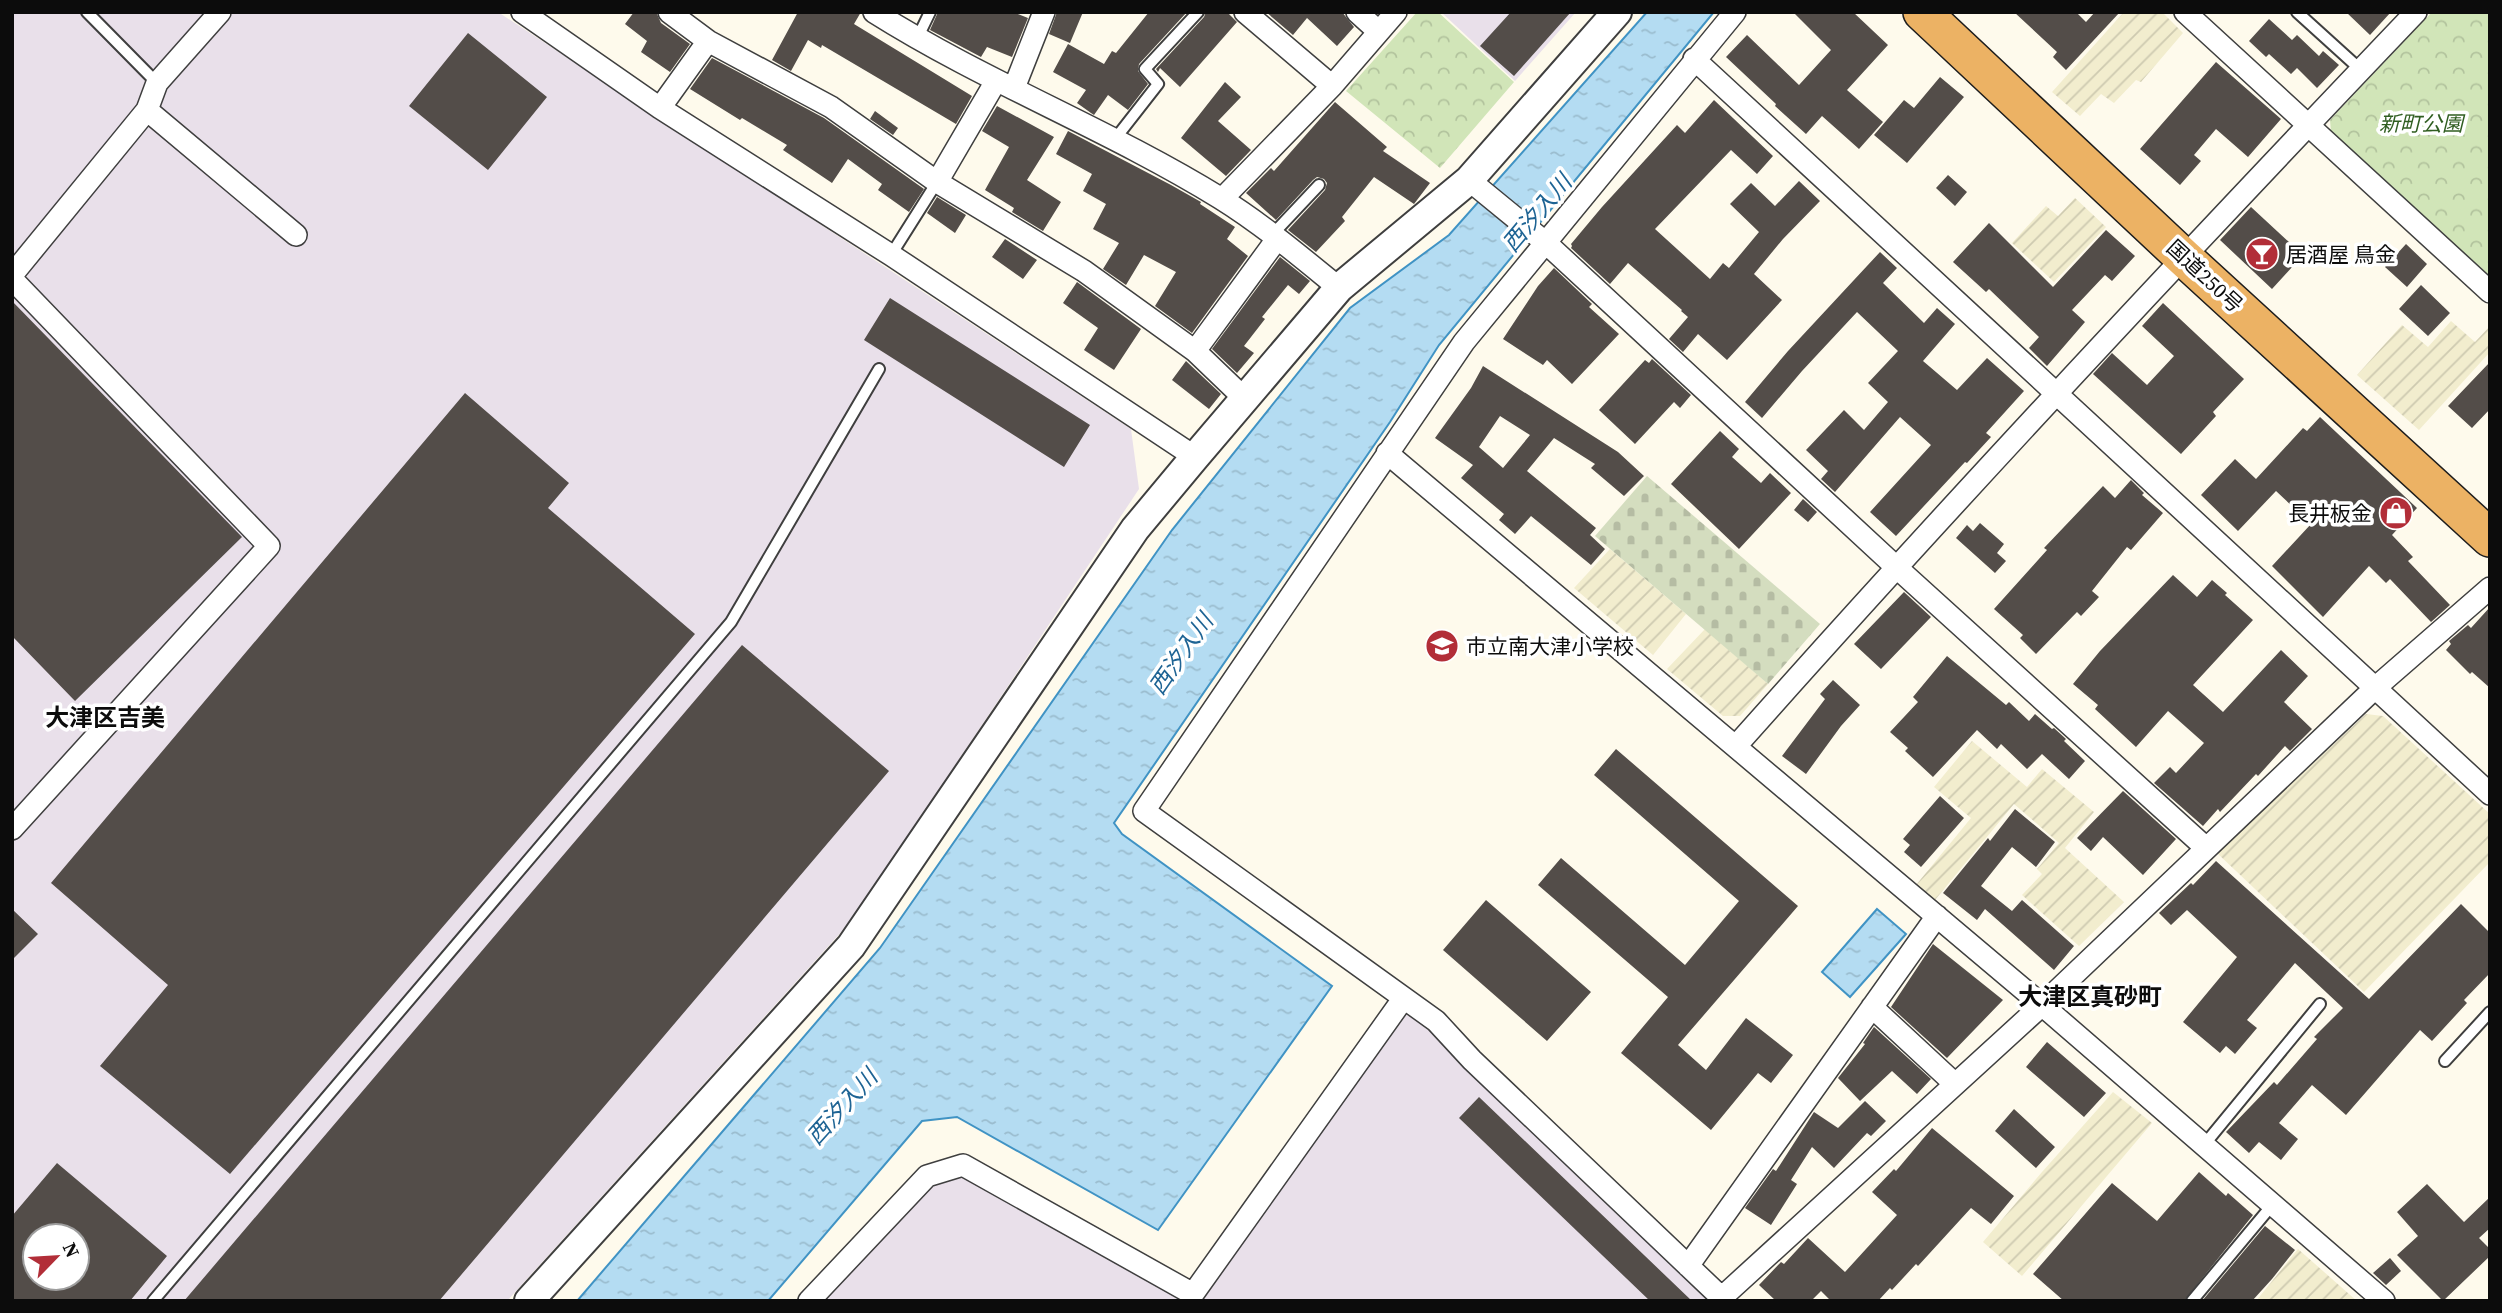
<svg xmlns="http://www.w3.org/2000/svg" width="2502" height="1313" viewBox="0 0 2502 1313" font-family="'Source Serif 4','Noto Sans JP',serif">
  <defs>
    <pattern id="farmland-furrows" width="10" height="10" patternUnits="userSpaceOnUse" patternTransform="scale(1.75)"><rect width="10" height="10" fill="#f2edce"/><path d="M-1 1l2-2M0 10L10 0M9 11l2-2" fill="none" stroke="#cecab0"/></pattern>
    <pattern id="cemetery-stones" width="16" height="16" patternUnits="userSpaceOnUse" patternTransform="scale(1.75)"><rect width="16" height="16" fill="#d4ddbf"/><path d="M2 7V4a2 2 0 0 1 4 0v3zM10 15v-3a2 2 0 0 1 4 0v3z" fill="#b5bca3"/></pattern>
    <pattern id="park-crowns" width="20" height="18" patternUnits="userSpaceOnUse" patternTransform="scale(1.75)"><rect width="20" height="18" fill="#d1e5b8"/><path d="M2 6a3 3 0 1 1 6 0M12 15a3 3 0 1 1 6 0" fill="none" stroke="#b2c39d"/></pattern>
    <pattern id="water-ripples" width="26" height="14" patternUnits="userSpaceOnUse" patternTransform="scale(1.75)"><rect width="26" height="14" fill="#b4dcf2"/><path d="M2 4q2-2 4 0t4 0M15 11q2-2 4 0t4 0" fill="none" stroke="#9abcce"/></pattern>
  </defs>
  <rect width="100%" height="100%" fill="#fefaec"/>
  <path fill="#e9e0ea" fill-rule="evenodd" d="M12,12H498L1131,429L1139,489L853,919L507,1301H12ZM35,1236H77V1278H35Z
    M1441,12H1576L1515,81Z
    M1406,1015L1426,1019L1711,1301H1200Z
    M960,1174L1187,1301H819L928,1184Z"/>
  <path fill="url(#farmland-furrows)" d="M2124,12H2162L2183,33L2141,82L2136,80L2114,103L2101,94L2080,116L2052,92Z
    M2075,198L2106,227L2054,282L2012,243L2046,206L2058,216Z
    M2451,321L2475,342L2490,326V352L2419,430L2357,375L2402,325L2428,347Z
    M1610,549L1686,614L1653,655L1574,588Z
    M1705,629L1768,684L1740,716H1723L1667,669Z
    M2366,714L2383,716L2490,814V862L2364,992L2217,853Z
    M1972,741L2027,787L2042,769L2094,812L2065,848L2124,902L2079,946L2022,895L2042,874L2037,869L2059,843L2014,804L1935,900L1916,885L1971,818L1934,787Z
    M2113,1092L2152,1123L2022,1276L1983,1242L2042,1172Z
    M2298,1249L2357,1301H2256Z"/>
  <path fill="url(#cemetery-stones)" d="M1647,476L1820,624L1768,684L1595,536Z"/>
  <path fill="url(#park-crowns)" d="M1417,12H1438L1514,82L1440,168L1346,91Z
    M2432,12H2490V277L2331,132L2330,120Z"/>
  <path fill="url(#water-ripples)" stroke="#4093c4" stroke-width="2" d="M1647,12H1714L1439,345L1390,422L1114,823L1122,834L1332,986L1158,1230L957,1117L922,1121L768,1301H577L880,948L1172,530L1350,308L1449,235Z
    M1877,909L1906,934L1850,997L1822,972Z"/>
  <path fill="#534d49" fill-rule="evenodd" d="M634,12H656L661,23L690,44L670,72L641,52L647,41L625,24Z
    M798,12H861L854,24L972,96L956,124L822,45L821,48L808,40L791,71L772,60Z
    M938,12H1013L1028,18L1012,57L987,47L981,57L930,30Z
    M1057,12H1083L1070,43L1049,34Z
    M1149,12H1187L1139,64L1138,71L1148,84L1128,110L1108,95L1094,115L1091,113L1077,103L1086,90L1053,72L1068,44L1104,64L1112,51L1116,53Z
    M1206,12H1227L1237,22L1180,87L1160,68L1158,72L1156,69L1204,17Z
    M1266,12H1342L1354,27L1337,46L1307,18L1293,35Z
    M1511,12H1571L1514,76L1480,46Z
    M1793,12H1853L1888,45L1847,90L1883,122L1859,149L1822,116L1806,134L1775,106L1776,104L1726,57L1747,35L1799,85L1831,50Z
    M2014,12H2076L2086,22L2095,12H2120L2066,70L2053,57L2057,52Z
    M2346,12H2391L2370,35Z
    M2269,19L2292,40L2297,35L2319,56L2323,51L2339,65L2317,88L2297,68L2291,74L2269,54L2266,57L2249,41Z
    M468,33L547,97L488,170L409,106Z
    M712,58L824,118L924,189L909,212L878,190L882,184L848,159L832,183L783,150L787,145L742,118L740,120L690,89Z
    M2216,62L2281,119L2248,157L2216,129L2194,155L2201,161L2180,185L2140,149Z
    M1940,77L1964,97L1907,163L1874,135L1904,100L1914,108Z
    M1225,82L1241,97L1218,121L1251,150L1226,176L1181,138Z
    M1714,100L1773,156L1757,174L1731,150L1655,229L1710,279L1723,263L1729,268L1759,232L1730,204L1751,183L1775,206L1799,181L1820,201L1783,239L1754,274L1782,300L1727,360L1698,334L1683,352L1669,339L1688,317L1681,311L1682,310L1628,263L1610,284L1571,248L1572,246L1571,244L1602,207L1677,125L1685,133Z
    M1335,102L1387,147L1383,151L1430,183L1414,204L1374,177L1342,217L1345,221L1316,252L1288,230L1325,190L1327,183L1324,179L1317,177L1313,180L1276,220L1246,193L1271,168L1274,171Z
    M997,106L1054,137L1027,180L1061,202L1043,231L1012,212L1014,208L985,190L1009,147L982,131Z
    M875,111L898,128L893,135L870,119Z
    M1068,131L1171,185L1201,202L1200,204L1235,227L1227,239L1248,256L1192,333L1155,306L1176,272L1144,255L1126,285L1103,269L1119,243L1093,229L1106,204L1083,191L1092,174L1056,154Z
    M1948,175L1967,192L1955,206L1936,188Z
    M937,197L966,215L955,233L927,213Z
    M2251,207L2303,255L2272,289L2220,240Z
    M1989,223L2053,287L2106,230L2135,256L2112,281L2105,275L2072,310L2085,322L2047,366L2029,348L2039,337L1989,289L1986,292L1953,262Z
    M1005,239L1037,260L1023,279L992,257Z
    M2406,244L2427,264L2407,287L2385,267Z
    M1880,252L1897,268L1883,283L1924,323L1937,308L1955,324L1923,361L1957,390L1987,358L2024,391L1986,433L1991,437L1967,463L1965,462L1896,536L1870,512L1931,445L1900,417L1835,492L1821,479L1828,471L1806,450L1844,410L1864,430L1888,402L1868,383L1898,351L1857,312L1802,371L1762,418L1745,402L1788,351Z
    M1280,257L1310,281L1299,294L1288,285L1262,317L1265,319L1244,346L1254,353L1237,373L1212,349Z
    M1554,268L1592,304L1589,307L1619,334L1572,384L1547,360L1543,365L1503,339L1538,286Z
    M1077,282L1141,329L1114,370L1084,350L1098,328L1063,303Z
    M2421,285L2450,313L2428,336L2399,309Z
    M890,298L1090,425L1064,467L864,340Z
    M12,301L242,537L75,701L12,636Z
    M2163,303L2244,379L2213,412L2216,416L2181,454L2093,374L2112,353L2147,385L2174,356L2142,326Z
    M1652,359L1691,395L1680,408L1674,402L1635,444L1599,410L1645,360L1649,363Z
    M1186,361L1221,394L1209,409L1172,380Z
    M2490,362V409L2472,428L2448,406Z
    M1483,366L1618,452L1644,476L1624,496L1591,468L1595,464L1554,438L1527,471L1596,528L1590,535L1605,549L1591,565L1531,516L1515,534L1499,520L1504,514L1461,478L1473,465L1435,438L1471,388ZM1500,416L1530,435L1503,468L1479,447Z
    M465,393L569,483L548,508L695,634L230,1174L100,1066L168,985L51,883Z
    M2320,417L2417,508L2392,535L2413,557L2408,561L2450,605L2431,622L2390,579L2386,583L2369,566L2323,617L2272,566L2311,524L2276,491L2238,531L2201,495L2235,459L2256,479L2303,428L2307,431Z
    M1720,431L1739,449L1732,457L1761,483L1770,473L1791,493L1739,549L1671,484Z
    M2131,480L2144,493L2142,495L2163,513L2131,550L2127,547L2092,591L2099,597L2081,616L2077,612L2036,654L2020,638L2023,635L1994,609L2047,550L2044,548L2103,486L2115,498Z
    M1803,499L1817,512L1808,522L1794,510Z
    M1980,523L2004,544L1997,553L2006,561L1995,573L1956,538L1967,525L1973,531Z
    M2173,575L2197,597L2212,580L2227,593L2225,595L2253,620L2193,685L2223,712L2281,650L2308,676L2284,702L2312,729L2290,751L2285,746L2258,776L2256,774L2220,812L2218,809L2203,826L2154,783L2170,767L2176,773L2204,743L2168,711L2136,747L2095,709L2098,705L2073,684L2100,651Z
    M1904,592L1931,617L1881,669L1854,644Z
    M2490,607V688L2472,672L2470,674L2446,650L2451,644L2449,641L2468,625L2471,628Z
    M742,645L889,771L439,1301H184Z
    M1947,656L2006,705L2009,702L2029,721L2035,714L2052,729L2054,728L2066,739L2064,741L2085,761L2069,779L2042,754L2027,769L2001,744L1997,749L1977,730L1933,777L1905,751L1908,748L1890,732L1918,702L1913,697Z
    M1833,680L1860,705L1841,726L1806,774L1782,756L1825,699L1820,694Z
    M1616,749L1798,906L1678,1045L1706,1070L1746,1018L1793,1055L1771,1083L1758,1073L1711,1130L1621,1053L1668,997L1538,885L1561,858L1685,965L1739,901L1594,775Z
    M2123,791L2176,839L2143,875L2103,837L2091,851L2077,838Z
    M1940,796L1964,818L1921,867L1904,852L1910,845L1903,839Z
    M2015,809L2055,842L2036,867L2012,847L1981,886L2012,911L2022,900L2074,946L2054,970L1985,909L1977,920L1943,893L1988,838L1990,841Z
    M2216,861L2369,999L2461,904L2490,933V973L2464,1000L2467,1003L2432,1041L2420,1030L2346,1115L2312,1085L2279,1123L2298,1139L2281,1160L2259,1142L2249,1153L2226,1132L2274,1082L2277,1085L2317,1039L2314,1037L2343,1008L2295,963L2247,1020L2257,1028L2235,1054L2226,1046L2220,1053L2183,1022L2237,957L2187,910L2171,925L2159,913L2191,883L2193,885Z
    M1486,900L1591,992L1547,1041L1443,950Z
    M12,909L38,934L12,960Z
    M1933,944L2003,1000L1947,1058L1891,1007Z
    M1874,1027L1931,1079L1917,1094L1892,1071L1860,1101L1838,1078L1865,1044L1863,1043Z
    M2047,1042L2106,1093L2084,1117L2026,1067Z
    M1479,1097L1692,1301H1650L1459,1118Z
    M1865,1101L1886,1121L1871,1136L1867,1133L1834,1168L1812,1147L1791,1180L1797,1184L1771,1225L1745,1208L1773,1169L1776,1171L1814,1112L1838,1128Z
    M2014,1109L2055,1147L2036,1168L1995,1131Z
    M1932,1128L2014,1196L1991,1224L1971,1208L1918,1266L1916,1264L1892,1290L1890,1288L1878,1301H1831L1821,1291L1811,1301H1776L1759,1285L1781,1262L1784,1264L1808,1238L1845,1272L1897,1215L1872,1192L1894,1169L1896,1171Z
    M57,1163L167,1256L130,1301H12V1216ZM35,1236H77V1278H35Z
    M2199,1172L2226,1196L2228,1193L2253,1215L2184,1301H2064L2033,1274L2112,1183L2157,1221Z
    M2427,1184L2464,1222L2490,1197V1228L2479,1238L2490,1249V1256L2443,1301L2397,1255L2418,1236L2397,1212Z
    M2265,1226L2295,1250L2272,1279L2252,1301H2202Z
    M2390,1258L2401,1271L2386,1285L2373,1273Z"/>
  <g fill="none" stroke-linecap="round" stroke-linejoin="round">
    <defs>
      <path id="service" d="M87,12L157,83
        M2297,12L2361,70
        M917,39L930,12
        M1115,139L1158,84L1145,69L1198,12
        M1272,235L1319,185
        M891,255L937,182
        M2445,1061L2490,1012
        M2204,1145L2320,1004
        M153,1301L731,622L879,369
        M2192,1301L2273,1204"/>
      <path id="minor" d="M522,12L660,108L891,255L1195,457
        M669,12L708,41L831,107L937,182L1084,271L1195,351L1245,399
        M874,12C985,82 1108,129 1220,198C1262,224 1301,257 1339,288
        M1245,12L1332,86
        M1357,12L1378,31
        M2185,12L2490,292
        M1694,59L2490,794
        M1014,88L1044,12
        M660,108L708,41
        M147,110L296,235
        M1469,180L1546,243L1895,566L2206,848
        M937,182L996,81
        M1222,199L1332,86L1396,12
        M12,275L147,110L157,83L220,12
        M12,279L269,546L12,829
        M1195,351L1277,239
        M1387,453L2042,1005L2384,1301
        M1736,746C1958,496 2186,253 2416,12
        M1872,1007L1955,1084
        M1688,1266L1937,916
        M809,1301L927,1176L963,1165L1193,1294L1403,999
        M1718,1301L2042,1005L2375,688L2490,588
        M1725,1301L1472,1060L1436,1021L1144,811L1464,342L1735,12"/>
      <path id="tertiary" d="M529,1301L851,946L1135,529L1195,457L1339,288L1469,180L1617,12"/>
      <path id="trunk" d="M1922,12L2183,257L2490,538"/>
    </defs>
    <use href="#service" stroke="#3f3f3f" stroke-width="14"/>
    <use href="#minor" stroke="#3f3f3f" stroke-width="24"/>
    <use href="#tertiary" stroke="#3f3f3f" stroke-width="32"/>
    <use href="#trunk" stroke="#1d1d1d" stroke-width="40"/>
    <use href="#service" stroke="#fff" stroke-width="10"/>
    <use href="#minor" stroke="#fff" stroke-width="21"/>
    <use href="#tertiary" stroke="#fff" stroke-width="28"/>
    <use href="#trunk" stroke="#ecb264" stroke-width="37"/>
  </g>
  <defs>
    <symbol id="bar-disc" viewBox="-11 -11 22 22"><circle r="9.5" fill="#b22e38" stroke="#fff"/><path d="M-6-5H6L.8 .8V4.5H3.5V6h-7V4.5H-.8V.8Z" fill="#fff"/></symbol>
    <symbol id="shop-disc" viewBox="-11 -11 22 22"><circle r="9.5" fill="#b22e38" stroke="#fff"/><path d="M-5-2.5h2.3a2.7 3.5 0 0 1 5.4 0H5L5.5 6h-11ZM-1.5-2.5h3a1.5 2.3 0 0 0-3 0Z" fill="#fff"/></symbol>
    <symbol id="school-disc" viewBox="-11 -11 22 22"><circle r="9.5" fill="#b22e38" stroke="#fff"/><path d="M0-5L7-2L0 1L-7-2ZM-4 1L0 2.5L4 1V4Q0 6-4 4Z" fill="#fff"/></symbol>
  </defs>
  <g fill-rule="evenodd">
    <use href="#bar-disc" x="2243" y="235" width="38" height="38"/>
    <use href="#shop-disc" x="2377" y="494" width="38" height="38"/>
    <use href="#school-disc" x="1423" y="627" width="38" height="38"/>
  </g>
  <g text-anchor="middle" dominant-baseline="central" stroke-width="7" stroke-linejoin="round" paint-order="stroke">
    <g font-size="21" font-style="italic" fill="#305e21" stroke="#fff">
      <text x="2421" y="123">新町公園</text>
    </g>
    <g font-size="21" fill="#0c0c0c" stroke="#fff" text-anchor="start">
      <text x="2286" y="254">居酒屋 鳥金</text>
      <text x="2372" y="513" text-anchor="end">長井板金</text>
      <text x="1466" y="646">市立南大津小学校</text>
    </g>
    <g font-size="21" fill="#0c0c0c" stroke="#fff">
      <text transform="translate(2205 276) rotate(43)">国道250号</text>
    </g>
    <g font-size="23" font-style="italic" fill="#1e6494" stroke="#fff">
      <text transform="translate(1537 213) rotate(-50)">西汐入川</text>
      <text transform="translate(1181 654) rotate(-55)">西汐入川</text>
      <text transform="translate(842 1107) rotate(-48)">西汐入川</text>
    </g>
    <g font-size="24" font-weight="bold" fill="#0c0c0c" stroke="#fff">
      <text x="105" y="717">大津区吉美</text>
      <text x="2090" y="996">大津区真砂町</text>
    </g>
  </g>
  <rect width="2502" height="1313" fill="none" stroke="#0c0c0c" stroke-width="28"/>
  <g transform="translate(56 1257) rotate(65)"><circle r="33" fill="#ffffff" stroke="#9e9e9e" stroke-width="2"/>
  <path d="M0-5L12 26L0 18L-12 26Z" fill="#b22e38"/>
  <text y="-10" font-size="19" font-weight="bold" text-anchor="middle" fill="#0c0c0c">N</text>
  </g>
</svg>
